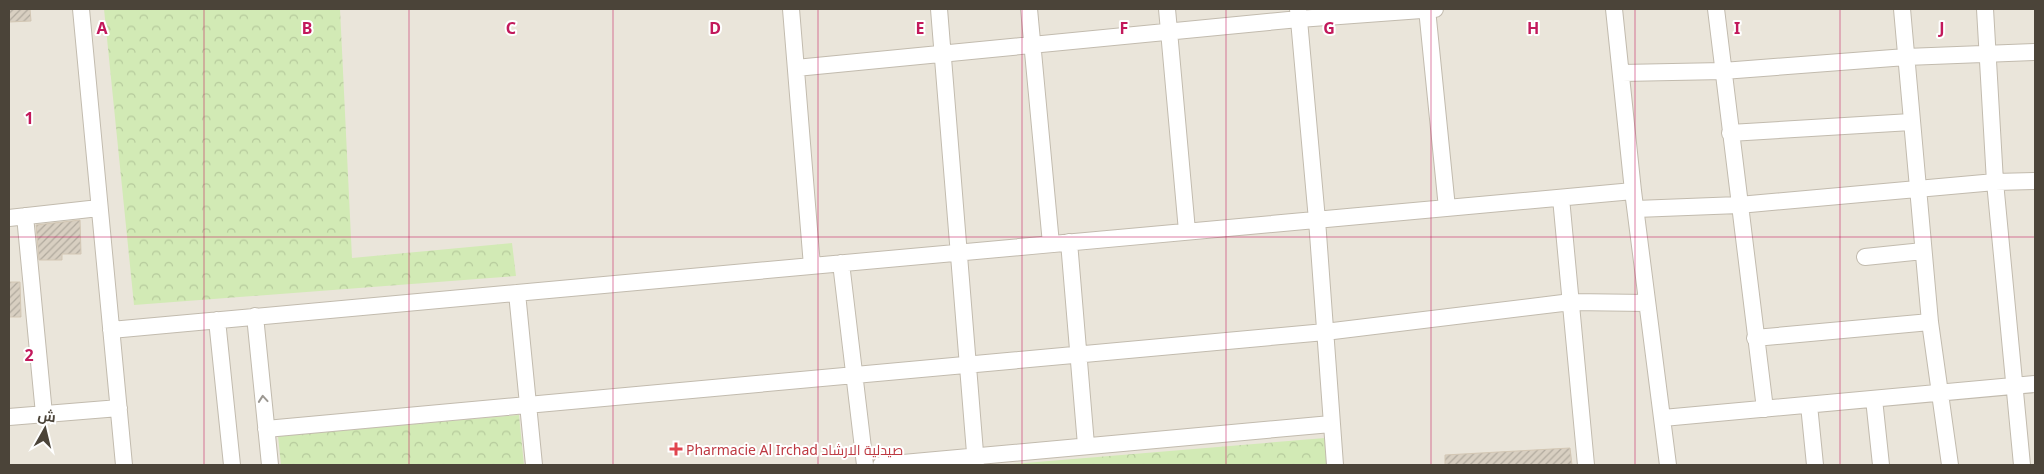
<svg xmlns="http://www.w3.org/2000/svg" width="2044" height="474" viewBox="0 0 2044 474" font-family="'Noto Sans',Cairo,sans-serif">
  <defs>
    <pattern id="park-crowns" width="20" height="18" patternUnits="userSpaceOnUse" patternTransform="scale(1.25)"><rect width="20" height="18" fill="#d2eab5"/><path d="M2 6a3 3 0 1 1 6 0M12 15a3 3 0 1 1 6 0" fill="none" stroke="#b6ca9c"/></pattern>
    <pattern id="building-hatch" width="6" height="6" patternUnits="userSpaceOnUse" patternTransform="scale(1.25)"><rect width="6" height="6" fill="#d8cfc1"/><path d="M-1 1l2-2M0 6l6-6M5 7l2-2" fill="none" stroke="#b1aa9e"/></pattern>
  </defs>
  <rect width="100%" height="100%" fill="#f6f3ec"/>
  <path fill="#eae5da" d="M9,9H2035V465H9Z"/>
  <path fill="url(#park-crowns)" d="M104,9H340L352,258L512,243L516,276L134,305Z
    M519,415L524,465H281L278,436Z
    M1325,438L1328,465H1001Z"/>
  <path fill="url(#building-hatch)" stroke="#d3c7b4" d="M9,9H30L31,21L9,22Z
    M80,220L81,254H62V260H39L36,225Z
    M9,282H20L21,317H9Z
    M1570,448L1572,465H1445V455Z"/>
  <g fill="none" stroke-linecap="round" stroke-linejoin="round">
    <defs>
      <path id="minor" d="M81,9L124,465
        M791,9L812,266
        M939,9L976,465
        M1029,9L1051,244
        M1167,9L1187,231
        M1298,9L1317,220L1335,465
        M1427,9L1447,208
        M1614,9L1633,191L1668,465
        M1716,9L1765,409
        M1902,9L1930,322L1950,465
        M1985,9L1995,182L2022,465
        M796,68L1299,19L1435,9
        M1622,73L1723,71L1906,57L2035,52
        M1730,133L1911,122
        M1561,198L1586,465
        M1636,209L1739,205L1995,182L2035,181
        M25,216L44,414
        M9,218L99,208
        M1069,242L1086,445
        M1865,257L1923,251
        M841,263L865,465
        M517,293L534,465
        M255,316L270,465
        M217,320L232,465
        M111,330L1633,191
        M1755,338L1930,322
        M1874,399L1881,465
        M1809,405L1815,465
        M9,417L119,408
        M1663,418L2035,384
        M266,429L1325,332L1571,302L1647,303
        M881,465L1331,424"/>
    </defs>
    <use href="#minor" stroke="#c2bbae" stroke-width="18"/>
    <use href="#minor" stroke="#fff" stroke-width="16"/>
  </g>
  <defs><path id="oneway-chevron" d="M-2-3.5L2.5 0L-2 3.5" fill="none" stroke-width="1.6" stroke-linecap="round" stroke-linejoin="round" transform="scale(1.25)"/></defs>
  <use stroke="#9c9892" href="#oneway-chevron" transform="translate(263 399) rotate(-95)"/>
  <path fill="none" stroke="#c2185b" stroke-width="1" stroke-opacity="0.55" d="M204,9V465M409,9V465M613,9V465M818,9V465M1022,9V465M1226,9V465M1431,9V465M1635,9V465M1840,9V465M9,237H2035"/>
  <path fill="#e0444e" stroke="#fff" stroke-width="2" d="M673.5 441.5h5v5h5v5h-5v5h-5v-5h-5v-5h5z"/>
  <g text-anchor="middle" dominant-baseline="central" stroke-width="4" stroke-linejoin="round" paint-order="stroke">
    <g font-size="14" fill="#be3a42" stroke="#fff" text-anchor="start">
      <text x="686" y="449">Pharmacie Al Irchad صيدلية الارشاد</text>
    </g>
  </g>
  <g font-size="16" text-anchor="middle" font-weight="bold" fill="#c2185b" stroke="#fff" stroke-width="4" stroke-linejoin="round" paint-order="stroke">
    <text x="102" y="34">A</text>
    <text x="307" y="34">B</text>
    <text x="511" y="34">C</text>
    <text x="715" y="34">D</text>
    <text x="920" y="34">E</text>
    <text x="1124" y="34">F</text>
    <text x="1329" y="34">G</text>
    <text x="1533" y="34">H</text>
    <text x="1737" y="34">I</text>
    <text x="1942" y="34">J</text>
    <text x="29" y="124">1</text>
    <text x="29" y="361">2</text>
  </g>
  <rect width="2044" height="474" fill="none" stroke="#4b4439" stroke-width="20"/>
  <g transform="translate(45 429) rotate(8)" stroke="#ffffff" stroke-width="4" paint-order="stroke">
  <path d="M0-4L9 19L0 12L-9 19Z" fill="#4b4439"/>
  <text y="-8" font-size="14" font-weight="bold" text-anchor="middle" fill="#4b4439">ش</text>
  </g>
</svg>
